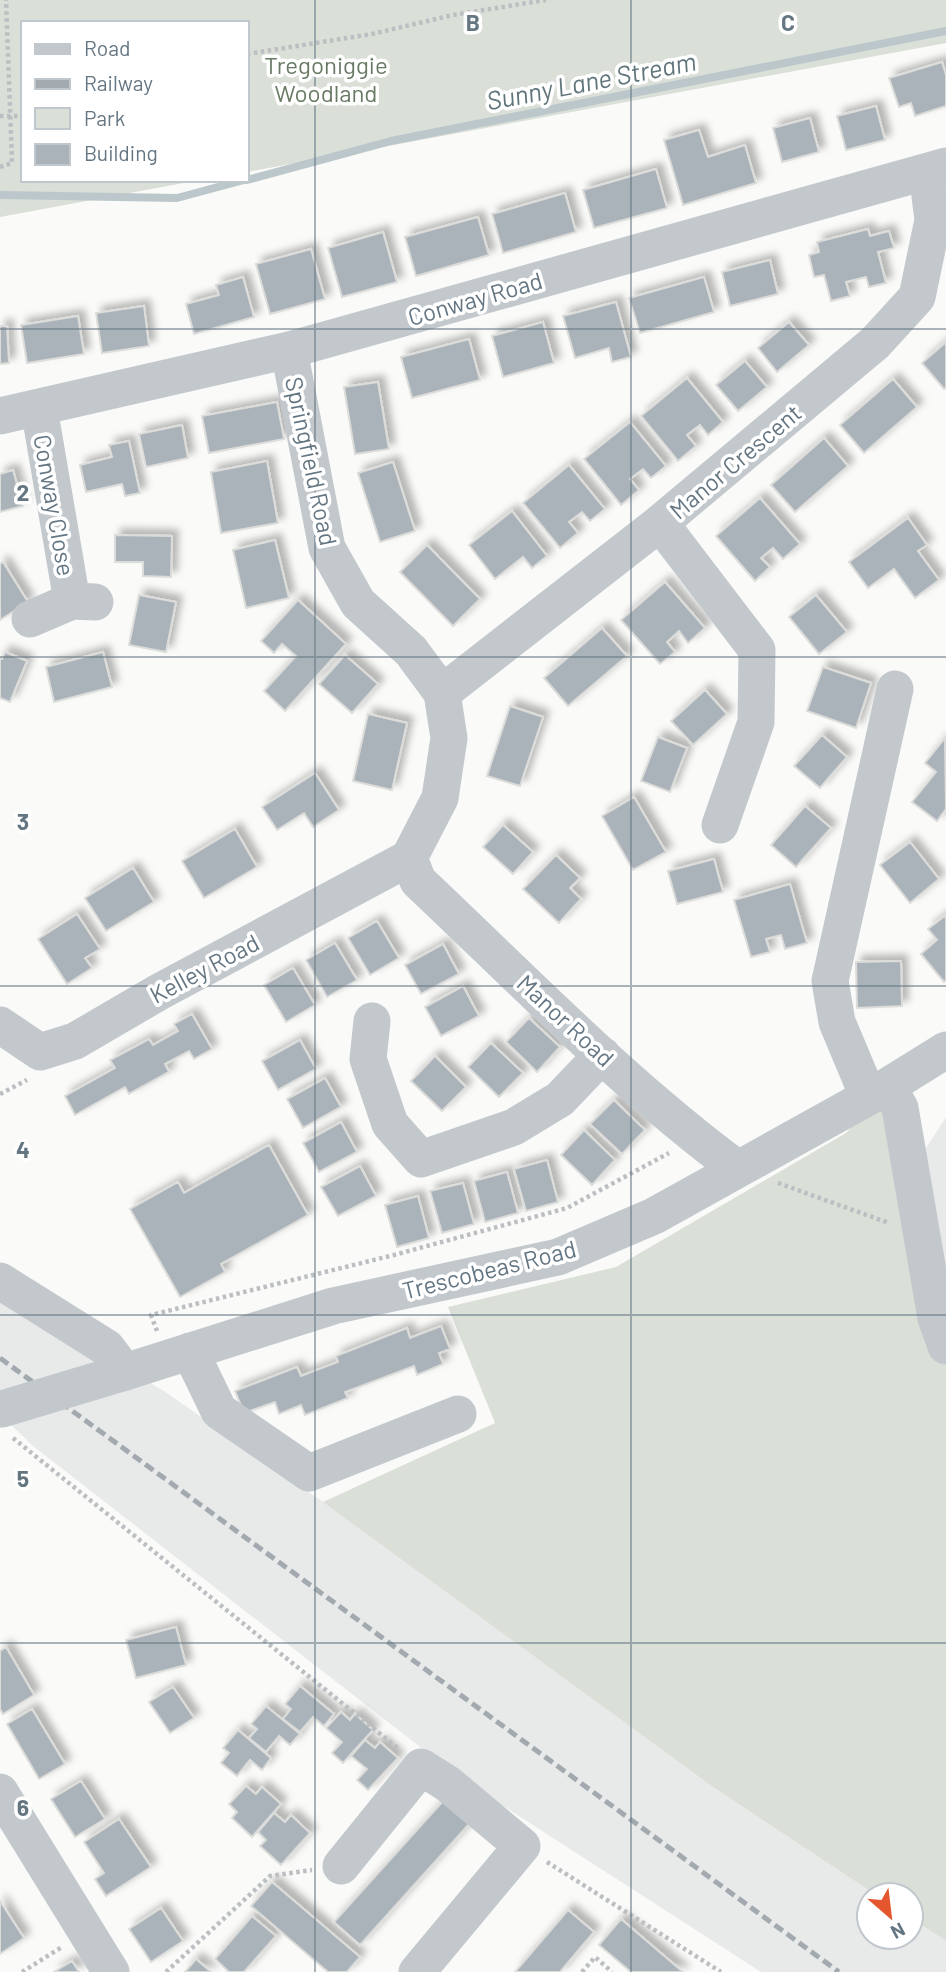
<svg xmlns="http://www.w3.org/2000/svg" width="946" height="1972" viewBox="0 0 946 1972" font-family="Barlow,sans-serif">
  <defs>
    <filter id="shadow"><feDropShadow dx="6" dy="-6" stdDeviation="3.5" flood-color="#0004"/></filter>
  </defs>
  <rect width="100%" height="100%" fill="#fafaf8"/>
  <path fill="#e8e9e9" d="M946,1117V1328L917,1162Z
    M0,1287L93,1350L164,1391L323,1502L533,1649L716,1789L876,1895H869V1937H911V1918L946,1941V1972H761L460,1778L33,1446L0,1414Z"/>
  <path fill="#dadfd7" d="M0,0H946V43L247,172V23H23V180H200L0,217Z
    M888,1086L946,1349V1941L911,1918V1895H876L716,1789L323,1502L495,1423L448,1307L616,1267L846,1133Z"/>
  <g fill="none" stroke-linecap="round" stroke-linejoin="round">
    <path stroke="#bbc7cb" stroke-width="8" d="M247,180L391,141L946,31
      M0,195L177,198L244,180"/>
  </g>
  <path fill="#aab3b9" stroke="#dcdcda" stroke-width="2" filter="url(#shadow)" d="M942,62L946,75V106L915,116L911,103L899,107L889,78Z
    M876,106L885,140L846,150L837,116Z
    M810,118L819,152L782,162L773,128Z
    M699,130L708,157L745,145L756,183L683,205L664,140Z
    M656,169L667,208L594,228L583,190Z
    M565,193L576,232L503,253L492,214Z
    M478,217L489,255L416,276L405,237Z
    M868,229L870,236L889,231L894,248L878,252L886,283L869,287L866,277L846,282L850,296L831,301L824,275L814,277L809,255L819,252L817,242Z
    M383,232L397,282L342,297L328,248Z
    M311,249L325,299L270,314L256,264Z
    M770,260L778,294L730,306L722,272Z
    M243,277L254,317L194,334L186,304L219,295L216,285Z
    M704,277L714,312L640,333L629,298Z
    M616,302L631,357L612,362L609,348L575,358L563,316Z
    M144,306L149,346L102,353L96,313Z
    M78,316L84,354L27,363L21,325Z
    M543,322L554,363L503,377L492,336Z
    M789,322L809,345L777,372L758,348Z
    M0,326H7L9,363L0,364Z
    M469,339L480,380L412,398L401,357Z
    M946,342V387L944,389L922,363Z
    M745,361L767,387L738,411L716,385Z
    M687,378L723,422L708,435L700,425L687,435L696,446L678,461L641,416Z
    M893,379L917,407L864,453L840,425Z
    M378,382L389,449L355,454L344,387Z
    M277,402L284,439L209,453L202,416Z
    M630,422L666,466L651,478L643,469L630,479L639,490L621,505L584,459Z
    M182,425L188,458L146,467L139,434Z
    M824,438L848,466L795,512L771,485Z
    M129,441L140,493L125,496L122,484L86,492L80,465L112,457L109,445Z
    M267,461L278,523L221,533L211,472Z
    M393,462L415,531L380,542L358,473Z
    M569,465L605,509L590,521L582,512L569,522L578,533L560,548L523,503Z
    M13,470L23,506L0,512V474Z
    M760,498L800,544L783,559L773,548L761,558L770,567L755,581L716,536Z
    M512,511L547,556L532,568L523,557L495,579L469,545Z
    M908,518L927,545L918,551L939,580L915,598L894,569L868,588L849,562Z
    M115,535L172,536L171,577L143,576V562H115Z
    M275,540L289,598L246,608L233,550Z
    M427,545L480,599L453,626L400,572Z
    M3,562L28,602L0,620V564Z
    M665,582L705,628L688,643L679,631L667,642L675,652L660,664L621,620Z
    M139,595L176,602L166,652L129,645Z
    M816,595L847,632L819,654L789,617Z
    M298,600L346,644L285,711L264,691L296,656L282,644L274,653L261,641Z
    M602,628L627,656L568,706L544,678Z
    M5,652L27,661L10,702L0,698V658L2,659Z
    M103,652L112,687L54,702L46,667Z
    M345,655L378,684L352,713L319,684Z
    M823,667L871,683L856,728L807,711Z
    M705,690L727,714L693,745L671,721Z
    M510,706L543,717L520,786L487,776Z
    M368,714L407,723L392,790L353,781Z
    M822,735L847,757L820,788L794,766Z
    M658,737L687,748L670,792L641,781Z
    M945,738L946,809L937,821L912,802L936,772L925,763Z
    M315,773L339,810L313,827L304,813L277,830L262,807Z
    M634,797L666,852L633,870L602,816Z
    M805,806L831,828L796,867L771,845Z
    M503,825L533,852L513,874L483,847Z
    M235,829L257,867L204,898L182,861Z
    M910,842L939,879L910,903L880,865Z
    M556,855L580,878L570,888L581,899L559,923L523,889Z
    M714,859L723,892L677,904L668,871Z
    M133,868L154,902L106,931L85,898Z
    M790,884L807,943L785,949L781,935L766,939L770,952L751,957L734,900Z
    M77,914L100,949L85,958L92,968L67,984L38,939Z
    M946,915V980L944,982L921,954L937,940L928,929Z
    M377,921L399,958L370,975L348,938Z
    M335,943L357,980L327,997L306,960Z
    M443,944L459,974L421,994L405,965Z
    M901,961L902,1006L857,1008L856,962Z
    M293,968L315,1005L286,1022L264,985Z
    M463,986L479,1016L441,1036L425,1007Z
    M192,1014L212,1049L194,1059L189,1051L165,1064L169,1072L129,1094L125,1087L75,1115L65,1096L115,1068L110,1060L149,1039L153,1045L178,1031L174,1024Z
    M529,1018L560,1047L537,1072L506,1042Z
    M300,1040L316,1069L278,1090L262,1061Z
    M491,1043L523,1073L499,1097L468,1067Z
    M435,1056L466,1087L442,1111L411,1081Z
    M325,1078L341,1107L303,1128L287,1099Z
    M614,1100L645,1130L622,1154L590,1124Z
    M341,1122L357,1152L319,1172L303,1143Z
    M584,1130L615,1160L592,1185L561,1155Z
    M269,1145L308,1215L221,1264L225,1272L180,1297L130,1209L178,1182L184,1193Z
    M547,1160L558,1202L526,1211L514,1169Z
    M360,1166L376,1196L338,1216L321,1187Z
    M507,1172L518,1213L485,1222L474,1181Z
    M463,1183L474,1224L442,1233L430,1191Z
    M418,1196L429,1238L397,1247L385,1205Z
    M441,1326L450,1349L439,1353L443,1364L417,1375L414,1366L345,1392L348,1398L305,1415L301,1405L279,1414L275,1402L244,1413L235,1391L297,1367L301,1376L338,1362L336,1356L407,1328L410,1338Z
    M176,1627L186,1665L136,1678L126,1640Z
    M6,1647L34,1695L3,1714L0,1709V1651Z
    M300,1686L334,1714L324,1726L313,1717L300,1732L283,1719L291,1709L285,1704Z
    M173,1687L194,1718L170,1733L149,1702Z
    M266,1706L300,1734L290,1745L279,1736L266,1752L249,1738L257,1729L251,1724Z
    M32,1709L65,1764L39,1779L7,1724Z
    M341,1712L350,1720L355,1714L373,1730L343,1763L332,1753L342,1742L326,1728Z
    M238,1730L271,1758L262,1770L250,1760L237,1776L221,1763L229,1753L223,1748Z
    M365,1740L375,1748L380,1742L398,1758L368,1790L357,1780L367,1769L351,1756Z
    M81,1781L105,1819L75,1837L51,1799Z
    M246,1786L256,1794L262,1787L281,1804L252,1837L232,1818L237,1812L229,1804Z
    M444,1800L470,1823L360,1945L334,1922Z
    M274,1813L285,1822L291,1815L310,1833L281,1865L260,1846L266,1840L258,1832Z
    M119,1819L151,1867L106,1896L95,1879L104,1873L84,1842Z
    M272,1882L360,1957L347,1972H328L251,1906Z
    M0,1901L24,1938L0,1954Z
    M161,1908L183,1941L151,1962L129,1929Z
    M568,1910L594,1932L560,1972H515Z
    M252,1916L276,1936L244,1972H229L215,1959Z
    M621,1919L683,1972H631L599,1945Z
    M196,1959L211,1972H185Z
    M72,1961L79,1972H54Z"/>
  <g fill="none" stroke-linecap="round" stroke-linejoin="round">
    <path stroke="#bbbfc2" stroke-width="4.5" stroke-dasharray="3.5 3.5" stroke-linecap="butt" d="M247,54L372,34L453,15L546,0
      M0,116H23
      M0,167L12,163L6,0
      M0,1094L27,1080
      M778,1183L889,1223
      M157,1331L151,1315L394,1255L567,1208L669,1153
      M13,1438L399,1749
      M547,1862L721,1972
      M22,1972L62,1947
      M166,1972L270,1876L312,1870
      M582,1972L595,1957L612,1972"/>
    <path stroke="#c3c8cc" stroke-width="37" d="M289,350L327,548L358,603L411,651L442,693L449,738L440,798L409,858
      M39,408L72,601
      M0,416L289,350L946,166
      M660,523L757,650L756,722L720,825
      M30,619L72,601L95,602
      M442,693L660,523L875,343L917,297L933,220L927,172
      M409,858L418,881C522,979 623,1084 738,1169
      M372,1021L368,1059L390,1124L421,1159L514,1127L560,1099L602,1055
      M0,1025L40,1052L75,1041L159,992L409,858
      M888,1086L900,1108L936,1318L946,1346
      M868,1096L837,1022L830,981L895,689
      M0,1281L107,1348L125,1372L333,1306L558,1257L654,1216L888,1086L946,1050
      M190,1351L219,1411L309,1473L458,1414
      M0,1792L111,1972
      M341,1866L421,1767L448,1784L522,1846L417,1972"/>
    <path stroke="#a2aab0" stroke-width="5" stroke-dasharray="10 5" stroke-linecap="butt" d="M0,1358L839,1972"/>
    <path stroke="#c3c8cc" stroke-width="37" d="M2,1409L125,1372"/>
  </g>
  <path fill="none" stroke="#657683" stroke-width="2" stroke-opacity="0.55" d="M315,0V1972M631,0V1972M0,329H946M0,657H946M0,986H946M0,1315H946M0,1643H946"/>
  <g text-anchor="middle" dominant-baseline="central" stroke-width="7" stroke-linejoin="round" paint-order="stroke">
    <g font-size="24" fill="#687a64" stroke="#fff">
      <text x="326" y="64">Tregoniggie<tspan x="326" dy="28">Woodland</tspan></text>
    </g>
    <g font-size="24" fill="#657683" stroke="#fff">
      <text transform="translate(475 298) rotate(-16)">Conway Road</text>
      <text transform="translate(312 461) rotate(78)">Springfield Road</text>
      <text transform="translate(735 461) rotate(-40)">Manor Crescent</text>
      <text transform="translate(55 505) rotate(80)">Conway Close</text>
      <text transform="translate(204 968) rotate(-28)">Kelley Road</text>
      <text transform="translate(566 1020) rotate(43)">Manor Road</text>
      <text transform="translate(489 1269) rotate(-14)">Trescobeas Road</text>
    </g>
    <g font-size="26" font-style="italic" fill="#60757c" stroke="#fff">
      <text transform="translate(591 80) rotate(-11)">Sunny Lane Stream</text>
    </g>
  </g>
  <g font-size="23" text-anchor="middle" font-weight="bold" fill="#657683" stroke="#fff" stroke-width="7" stroke-linejoin="round" paint-order="stroke">
    <text x="473" y="31">B</text>
    <text x="788" y="31">C</text>
    <text x="23" y="501">2</text>
    <text x="23" y="830">3</text>
    <text x="23" y="1158">4</text>
    <text x="23" y="1487">5</text>
    <text x="23" y="1816">6</text>
  </g>
  <rect x="21" y="21" width="228" height="161" fill="#ffffff" stroke="#c1c8cd" stroke-width="2"/>
  <rect x="35" y="44" width="35" height="10" fill="#c3c8cc" stroke="#c1c8cd" stroke-width="2"/>
  <text x="84" y="56" font-size="21" fill="#657683">Road</text>
  <rect x="35" y="79" width="35" height="10" fill="#a2aab0" stroke="#c1c8cd" stroke-width="2"/>
  <text x="84" y="91" font-size="21" fill="#657683">Railway</text>
  <rect x="35" y="108" width="35" height="21" fill="#dadfd7" stroke="#c1c8cd" stroke-width="2"/>
  <text x="84" y="126" font-size="21" fill="#657683">Park</text>
  <rect x="35" y="144" width="35" height="21" fill="#aab3b9" stroke="#c1c8cd" stroke-width="2"/>
  <text x="84" y="161" font-size="21" fill="#657683">Building</text>
  <g transform="translate(890 1916) rotate(152)"><circle r="33" fill="#ffffff" stroke="#c1c8cd" stroke-width="2"/>
  <path d="M0-5L12 26L0 18L-12 26Z" fill="#e4572e"/>
  <text y="-10" font-size="19" font-weight="bold" text-anchor="middle" fill="#657683">N</text>
  </g>
</svg>
